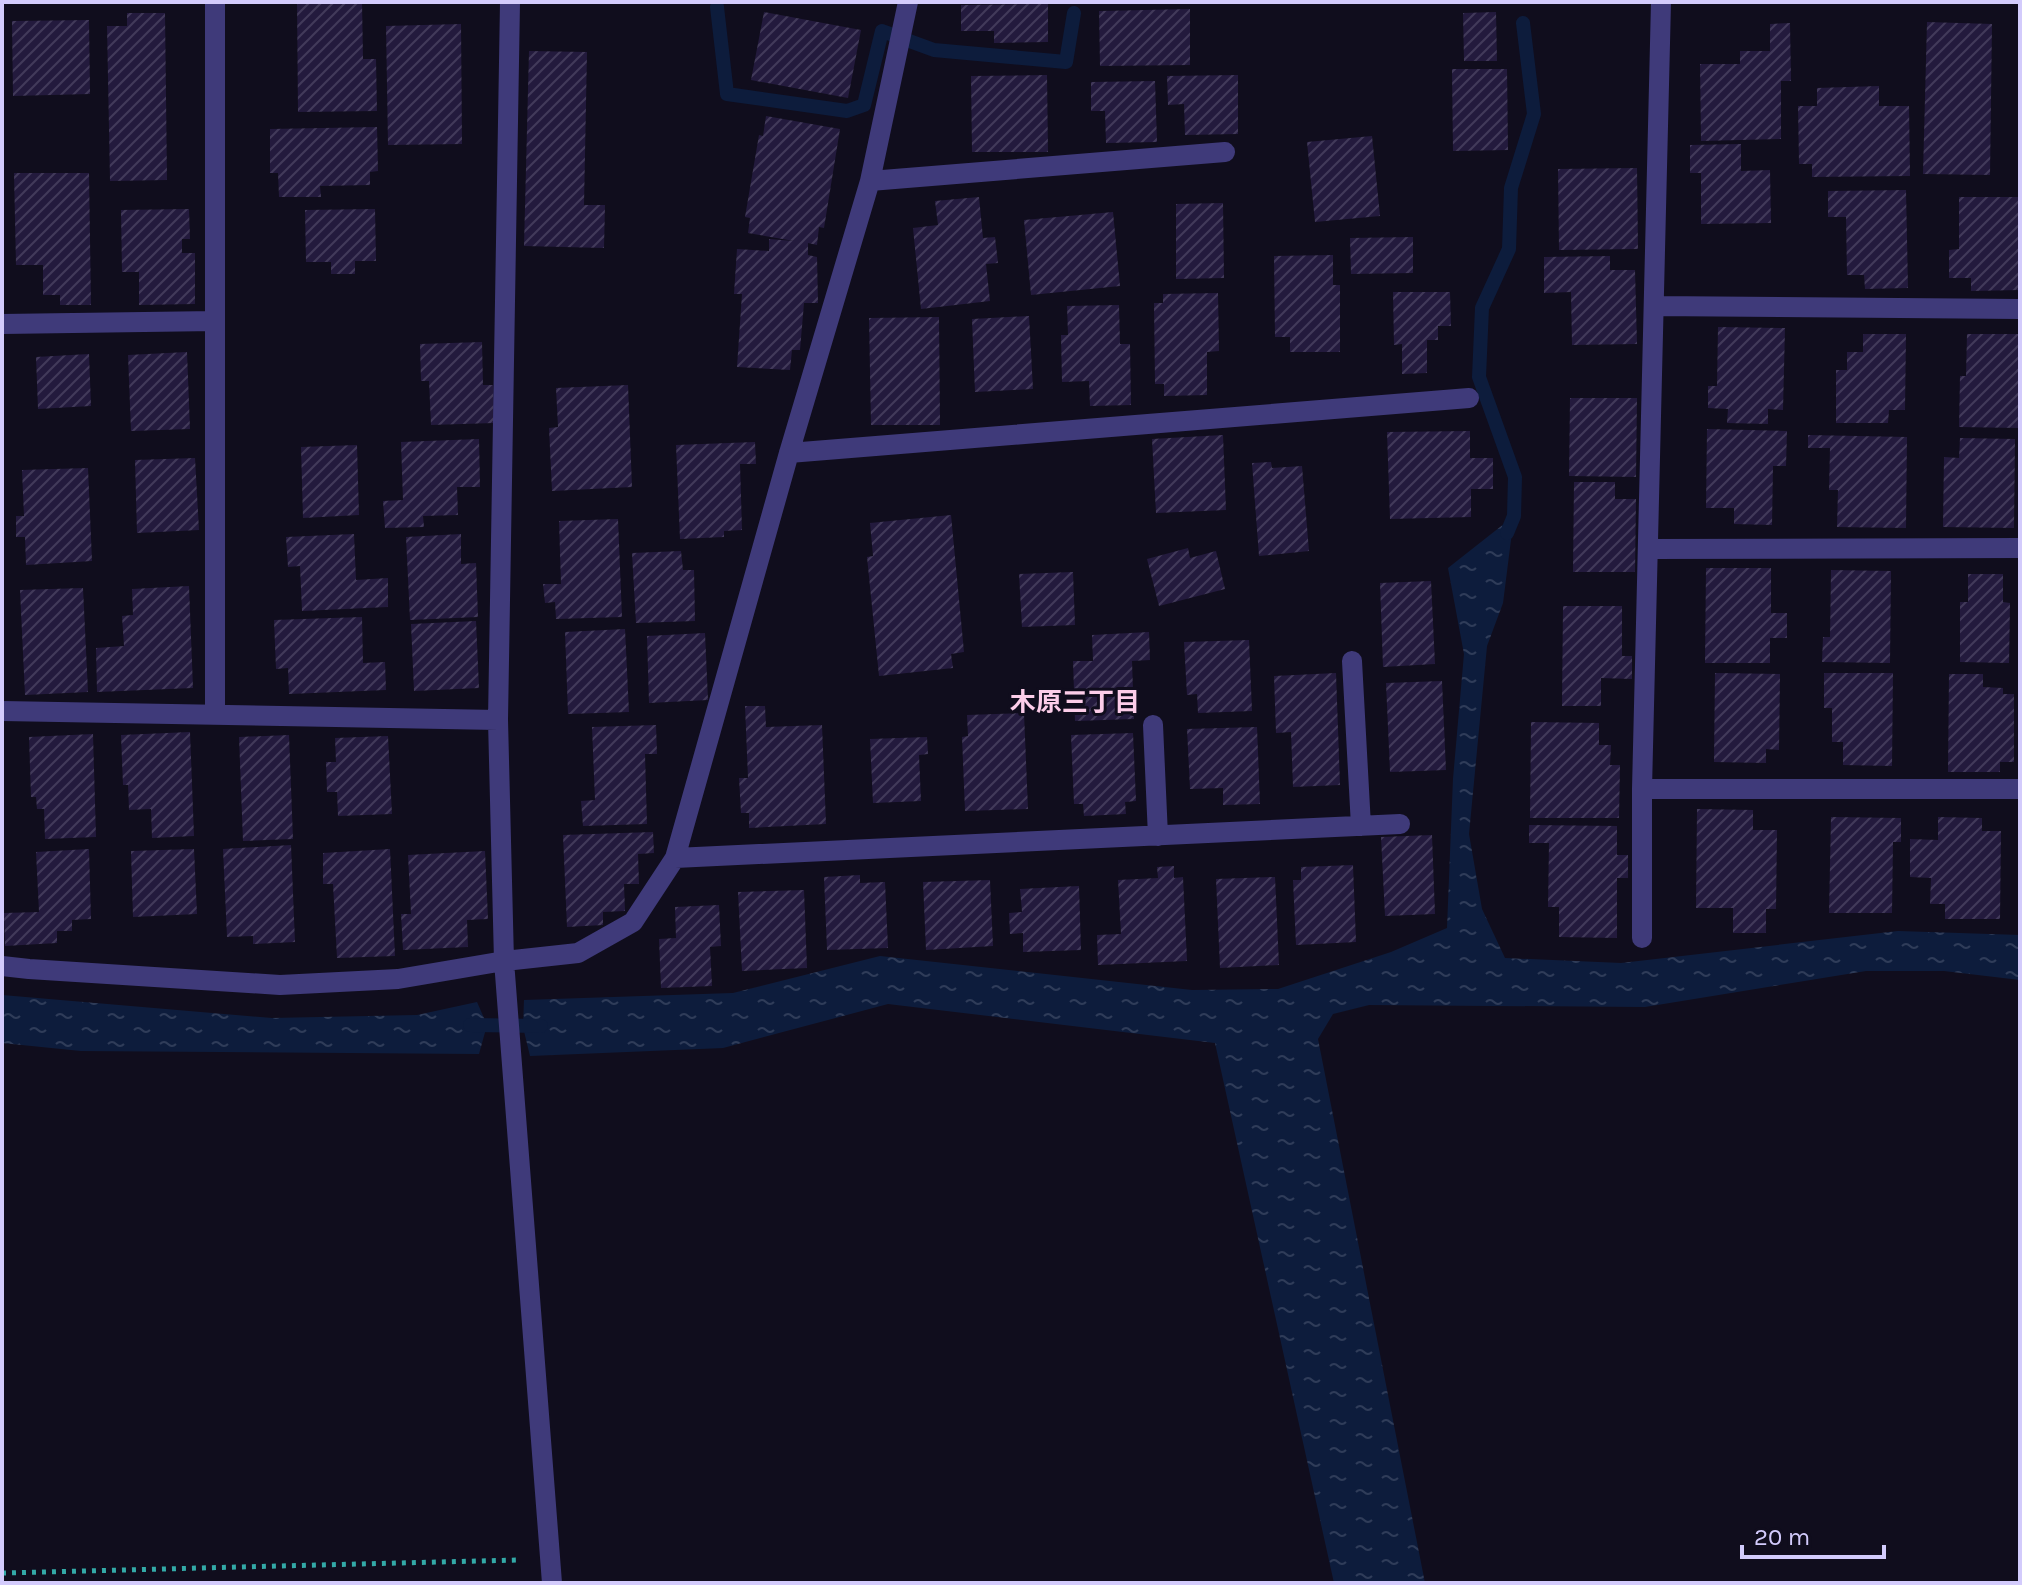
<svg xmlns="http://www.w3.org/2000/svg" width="2022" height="1585" viewBox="0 0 2022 1585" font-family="Karla,'Noto Sans JP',sans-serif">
  <defs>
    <pattern id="water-ripples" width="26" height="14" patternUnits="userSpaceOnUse" patternTransform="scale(2)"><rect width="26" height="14" fill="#0d1c3c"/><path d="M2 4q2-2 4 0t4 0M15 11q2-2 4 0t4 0" fill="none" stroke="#2f3c59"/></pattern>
    <pattern id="building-hatch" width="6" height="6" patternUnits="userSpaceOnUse" patternTransform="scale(2)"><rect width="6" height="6" fill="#231a3d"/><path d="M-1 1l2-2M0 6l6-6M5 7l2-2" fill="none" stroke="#423a5a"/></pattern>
  </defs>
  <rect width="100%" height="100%" fill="#100d1d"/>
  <path fill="url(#water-ripples)" d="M1514,516L1503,603L1487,646L1469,834L1482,909L1505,958L1621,963L1898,931L2020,935V980L1944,971H1866L1645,1007L1369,1005L1333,1014L1318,1039L1425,1583H1334L1215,1043L888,1004L723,1048L530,1056L523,1027L524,1000L733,993L880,956L1192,990L1278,989L1391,952L1447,928L1453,779L1464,654L1448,568Z
    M2,995L272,1018L417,1015L477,1002L487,1025L479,1054L81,1051L2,1043Z"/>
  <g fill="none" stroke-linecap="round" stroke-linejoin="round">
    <path stroke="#0d1c3c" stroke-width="14" d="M717,7L727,94L847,111L864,105L882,31L934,50L1066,62L1074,13
      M1507,533L1514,516L1515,477L1479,377L1482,308L1509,249L1511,188L1534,114L1523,23
      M470,1025L541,1026"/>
  </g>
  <path fill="url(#building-hatch)" d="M297,2H362L363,59H376L377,111L298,112Z
    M1048,4V42L994,43V31H961V5Z
    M1190,9V65L1100,66L1099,11Z
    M764,12L861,30L848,98L751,80Z
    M1496,12L1497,61H1464L1463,13Z
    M127,13H165L167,180L110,181L107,26H127Z
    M89,20L90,94L13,96L12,21Z
    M1927,22L1992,24L1990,175L1923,174Z
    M1790,23L1791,81H1781V139L1701,141L1700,64H1740V51H1770V24Z
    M461,24L462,144L388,145L386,26Z
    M529,51L587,52L584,205H605L604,248L524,246Z
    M1452,69H1507L1508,150L1453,151Z
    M1047,75L1048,152H972L971,76Z
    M1238,75V134L1185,135L1184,104L1168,105L1167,76Z
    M1155,81L1157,142L1106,143L1105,111H1091V82Z
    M1879,86V106H1909L1910,176L1812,177V164H1799L1798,106H1817V88Z
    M766,116L840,129L824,228L819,227L817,245L808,243V255L817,257L818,303H804L800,350H792L790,370L737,367L742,294H734L737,249L769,251V239L794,241L748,233L750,218L745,217L759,135L763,136Z
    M377,127L378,171L370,172V185L320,186L321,197H279L278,173H270V129Z
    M1372,136L1380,216L1315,222L1307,142Z
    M1741,144V171L1770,170L1771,223L1701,224V173H1690V145Z
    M1637,168L1638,249L1559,250L1558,169Z
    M14,173H89L91,305H60V295H43V265H16Z
    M1906,190L1908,288L1865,289L1864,275H1847L1846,217H1828V191Z
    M979,197L983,238L995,237L998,263L986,264L990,301L921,309L913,228L938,225L935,201Z
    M1959,197H2018L2020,290L1971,291V278H1949V250L1959,249Z
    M1223,203L1224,278L1176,279V204Z
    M189,209L190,239H182V253H195V304L139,305V272H122L121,210Z
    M375,209L376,261H355V274H331V262H306L305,210Z
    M1113,212L1120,286L1031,295L1024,220Z
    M1413,237V273L1351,274L1350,238Z
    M1333,255V285H1340V352H1290V337H1275L1274,256Z
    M1610,256V270H1635L1637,344L1572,345L1571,292L1544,293V257Z
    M1393,292H1450L1451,326H1438V340H1427V373L1402,374V344L1394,345Z
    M1218,293L1219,351L1207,352V395L1164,396V384H1155L1154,303H1163V294Z
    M1119,305L1120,344H1130L1131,405L1090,406L1089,381L1062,382L1061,335H1068L1067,306Z
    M1029,316L1033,389L975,392L972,319Z
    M939,317L940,425H871L869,318Z
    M1718,327L1785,328L1783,410L1768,409V424L1727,423L1728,409L1708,408V386H1717Z
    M1863,334H1906L1905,410H1889L1888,423H1836V370H1847V352H1863Z
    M1967,334H2019L2018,428L1959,427L1960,376H1966Z
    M482,342L483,385H493L494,423L431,425L429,381H421L420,344Z
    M187,352L190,429L131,431L128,355Z
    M89,354L91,406L38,409L36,357Z
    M628,385L632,487L552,491L549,428L558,427L556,388Z
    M1570,398H1637L1636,477L1569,476Z
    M1707,429L1787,431L1786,466H1773L1772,525L1734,524V508H1706Z
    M1470,431V458H1493V489H1471V517L1390,519L1387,432Z
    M1223,435L1226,510L1156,513L1152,439Z
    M1808,435L1907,437L1906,528L1837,527L1838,490H1829L1830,448H1808Z
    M1960,438L2015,439L2014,528L1943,527L1944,457L1959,458Z
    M479,439L480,487H457L458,515L423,516L424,527L385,528L383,501L403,500L401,442Z
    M755,442L756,464H740L742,530L724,531V537L680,539L676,445Z
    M357,445L359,515L303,518L301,447Z
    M195,458L199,530L137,533L135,460Z
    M1271,462L1272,468L1302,466L1309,551L1259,556L1252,463Z
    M88,468L92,561L26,565L25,537H16V516H24L22,470Z
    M1574,482H1615V499H1636L1635,572H1573Z
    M951,515L964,652L951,654L953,668L879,676L867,557L873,556L870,523Z
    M618,519L622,617L556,619L555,602L545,603L543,584H561L559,521Z
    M354,534L356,580L388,578V607L302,611L300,566L288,567L286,537Z
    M461,534V564L476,563L478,617L410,620L406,537Z
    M1188,548L1190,558L1216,551L1225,589L1159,606L1147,559Z
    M681,551L683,570H694L695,621L636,623L632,553Z
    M1706,568H1771V613H1787V638H1770V663H1705Z
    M1831,570L1891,571L1890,663L1822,662L1823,637H1830Z
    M1073,572L1075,625L1022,627L1019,574Z
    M1968,574H2003V602L2010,603L2009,663L1960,662V602H1968Z
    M1431,581L1435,664L1383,667L1380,583Z
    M189,586L193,688L97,692L96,648L124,646L122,616L133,615L132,589Z
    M83,588L88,692L25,695L20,590Z
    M1563,606H1622V656H1632V679L1601,678V706H1562Z
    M362,617L363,663L385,662L386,690L289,694L288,668L276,669L274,620Z
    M476,621L479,688L414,691L411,624Z
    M625,629L629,712L568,714L565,632Z
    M1149,632L1150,660L1132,661L1134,719L1075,721L1073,661H1093L1092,635Z
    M705,633L708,700L649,703L647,636Z
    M1249,640L1252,711L1198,713L1197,694L1187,695L1184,642Z
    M1336,673L1340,785L1293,787L1291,732L1276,733L1274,676Z
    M1715,673L1780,674L1779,750L1766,749V763L1714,762Z
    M1824,673H1893L1892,766L1843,765V742H1832V708H1824Z
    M1949,674H1983V687L2003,688V694H2014V762H2000V772H1948Z
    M1442,681L1446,770L1390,772L1386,683Z
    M745,706H765L766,727L822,725L826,824L749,828V813H741L739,778H748Z
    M1024,713L1028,809L965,811L962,737L968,736L967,715Z
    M1531,722L1599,723V745H1611L1610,765H1620L1619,818H1530Z
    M656,725L657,754H645L647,824L583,826L581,801L595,800L592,727Z
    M1257,727L1260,804L1223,805V788L1190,789L1187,729Z
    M190,732L194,836L152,838L151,809L129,810L128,785H123L121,735Z
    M1133,733L1136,801L1125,802L1126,814L1084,816L1083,804H1074L1071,735Z
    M93,734L96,837L45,839L44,809H37L36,797H31L29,737Z
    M289,735L293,839L243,841L239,737Z
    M388,736L392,814L338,816L337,792H327L326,762H336L335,738Z
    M927,737L928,754L919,755L921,801L873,803L870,739Z
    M1697,809L1753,810V830H1777L1776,909H1766V933H1733V908H1696Z
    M1831,817L1901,818V842H1893L1892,913H1829Z
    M1938,817L1982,818V831H2001L2000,919H1945V904H1930L1931,878L1910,877V839L1938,840Z
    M1529,825L1617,826V855H1628V878H1617V938L1559,937V907H1548L1549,843H1529Z
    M653,832L654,853L638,854L639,884H624L625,911L603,912V925L567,927L563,835Z
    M1432,835L1435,914L1385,916L1381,837Z
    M291,845L295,942L253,944V936L227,937L223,849Z
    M89,849L91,919L72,920V931H57V943L5,946L4,913L39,912L36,852Z
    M194,849L197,914L133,917L131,851Z
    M390,849L395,956L337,958L333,884H323V853Z
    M485,851L488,919L467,920L468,947L403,950L401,914H411L408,855Z
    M1353,865L1356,942L1296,945L1293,880H1301V867Z
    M1174,866V878L1183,877L1187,961L1098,965L1097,935L1121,934L1118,880L1158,878L1157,867Z
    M860,875V883L885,882L888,948L827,950L824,877Z
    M1275,877L1279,965L1220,968L1216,879Z
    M990,880L993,946L926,950L923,882Z
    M1079,886L1081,950L1023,952V933L1010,934L1009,913L1022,912L1020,889Z
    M804,890L807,968L742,971L738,892Z
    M719,905L721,946L710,947L712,986L661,988L659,939L676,938L675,907Z"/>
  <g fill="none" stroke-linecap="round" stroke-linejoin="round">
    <path stroke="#33a9a7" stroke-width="5" stroke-dasharray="4 6" stroke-linecap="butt" d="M2,1573L519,1560"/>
    <path stroke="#3f3a7a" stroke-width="20" d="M215,2V713
      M510,2L498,720L504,961L552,1583
      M870,181L1225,152
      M1654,306L2020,309
      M2,324L215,321
      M789,453L1469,398
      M1648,549L2020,548
      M1352,661L1361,826
      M2,711L498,720
      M1153,725L1158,836
      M1642,789H2020
      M675,858L1400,824
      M1642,938V789L1661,2
      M2,966L29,969L280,985L398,979L504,961L578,953L633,922L675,858L789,453L870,181L908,2"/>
  </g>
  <g text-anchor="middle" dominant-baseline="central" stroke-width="6" stroke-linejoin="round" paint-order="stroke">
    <g font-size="26" font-weight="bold" fill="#fccde9" stroke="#100d1d">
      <text x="1075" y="702">木原三丁目</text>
    </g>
  </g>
  <rect width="2022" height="1585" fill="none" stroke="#d3cbfc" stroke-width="8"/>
  <path d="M1742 1545v12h142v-12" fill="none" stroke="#d3cbfc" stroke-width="4"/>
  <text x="1754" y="1545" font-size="24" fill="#d3cbfc" stroke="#100d1d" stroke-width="6" paint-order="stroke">20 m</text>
</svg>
